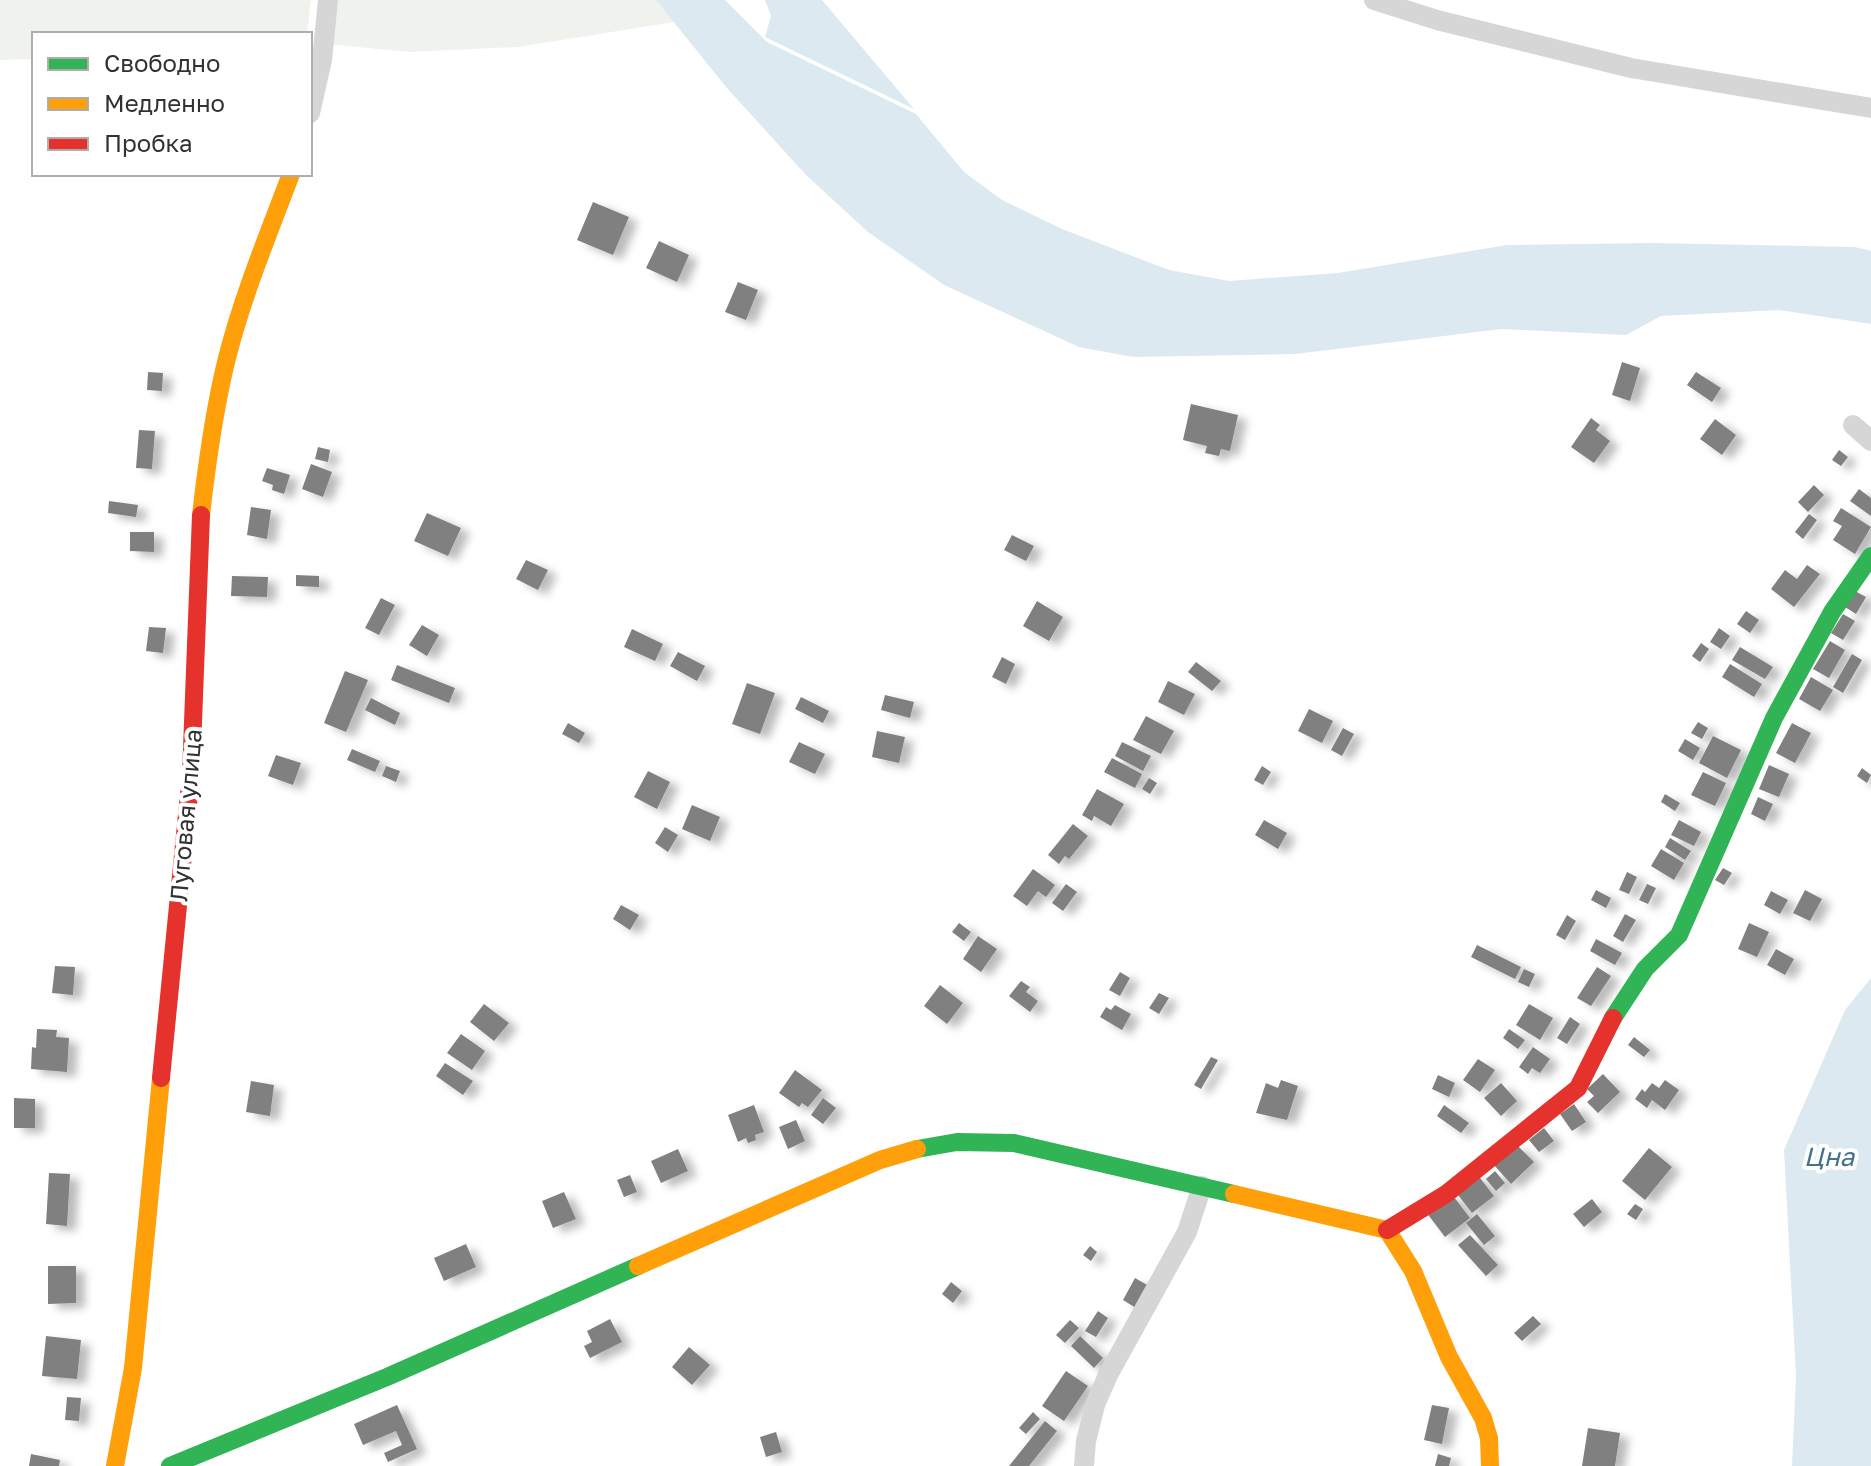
<svg xmlns="http://www.w3.org/2000/svg" width="1871" height="1466" viewBox="0 0 1871 1466" font-family="'Golos Text',sans-serif">
  <defs>
    <filter id="shadow"><feDropShadow dx="9" dy="5" stdDeviation="4" flood-color="#0004"/></filter>
  </defs>
  <rect width="100%" height="100%" fill="#fff"/>
  <path fill="#f0f3ed" d="M0,0H311L307,34H34V59L0,60Z
    M332,0H656L674,22L518,47L409,52L327,44Z"/>
  <path fill="#dde9f1" d="M656,0H725L767,42L916,114L964,172L1002,200L1062,229L1169,270L1229,281L1338,273L1507,245L1653,243L1855,247L1871,251V324L1779,310L1661,316L1626,335L1502,329L1295,354L1133,357L1079,347L944,285L868,232L806,175L726,87Z
    M765,0H822L914,109L765,37L771,16Z
    M1871,978V1466H1792L1796,1377L1784,1150L1845,1010Z"/>
  <path fill="#808080" filter="url(#shadow)" d="M593,202L629,217L613,255L577,240Z
    M659,241L689,255L677,282L646,268Z
    M738,282L758,290L746,320L725,312Z
    M1622,362L1640,368L1630,401L1612,395Z
    M148,372L163,373L162,391L147,390Z
    M1696,372L1721,388L1712,402L1687,385Z
    M1191,404L1238,415L1230,451L1221,449L1219,456L1205,453L1207,446L1183,440Z
    M1591,418L1600,425L1596,430L1610,441L1594,463L1571,447Z
    M1715,419L1736,435L1722,455L1700,439Z
    M139,430L155,431L152,469L136,468Z
    M318,447L330,450L328,462L315,459Z
    M1839,450L1848,457L1841,466L1832,460Z
    M311,464L332,472L323,497L302,489Z
    M267,468L290,475L284,494L272,490L273,485L262,481Z
    M1814,485L1824,495L1808,512L1798,502Z
    M1859,489L1871,498V516L1850,501Z
    M109,501L138,505L136,517L108,513Z
    M251,507L271,510L267,539L247,535Z
    M1841,508L1871,527L1855,554L1833,540L1842,526L1833,521Z
    M427,513L461,528L448,556L414,541Z
    M1809,514L1817,520L1803,539L1795,532Z
    M130,532H154V552L130,551Z
    M1012,535L1034,546L1026,561L1004,550Z
    M526,560L548,570L538,590L516,579Z
    M1807,565L1820,574L1794,607L1771,589L1785,570L1797,579Z
    M296,575L319,576V587L296,586Z
    M232,576L268,577L267,597L231,596Z
    M1855,591L1866,597L1856,614L1845,607Z
    M381,598L395,605L379,635L365,628Z
    M1037,601L1063,617L1049,641L1023,626Z
    M1746,611L1759,620L1750,633L1737,624Z
    M1843,614L1855,621L1843,640L1831,633Z
    M422,625L439,635L427,656L409,645Z
    M149,627L166,628L163,653L146,651Z
    M1719,628L1730,636L1721,649L1710,642Z
    M632,629L663,644L655,661L624,647Z
    M1830,641L1845,650L1829,678L1813,669Z
    M1701,643L1709,649L1700,662L1692,656Z
    M1740,647L1773,667L1765,679L1732,660Z
    M678,652L705,666L697,681L670,666Z
    M1852,654L1862,660L1843,693L1833,687Z
    M1002,657L1015,664L1006,684L992,677Z
    M1196,662L1221,681L1212,691L1188,672Z
    M1730,664L1762,684L1754,697L1722,677Z
    M397,665L455,688L449,703L391,680Z
    M345,671L368,680L346,732L324,723Z
    M1811,677L1833,690L1820,711L1799,699Z
    M1168,681L1195,694L1184,715L1158,702Z
    M747,683L775,693L760,734L732,724Z
    M885,695L914,702L910,718L881,710Z
    M801,697L829,711L823,723L795,709Z
    M371,698L400,713L395,725L365,710Z
    M1309,709L1333,721L1322,743L1298,731Z
    M1146,716L1174,731L1161,754L1133,740Z
    M1698,722L1708,728L1702,739L1691,733Z
    M568,723L585,733L579,743L562,734Z
    M1792,723L1811,733L1795,763L1776,753Z
    M1343,728L1354,734L1342,756L1331,750Z
    M877,731L905,737L899,763L872,757Z
    M1713,736L1741,750L1727,778L1699,763Z
    M1685,739L1700,748L1693,760L1678,751Z
    M799,742L825,754L815,774L789,762Z
    M1122,742L1151,756L1143,771L1115,756Z
    M352,749L380,761L375,772L347,760Z
    M276,755L301,763L293,785L268,776Z
    M1112,758L1142,774L1135,788L1104,772Z
    M1769,765L1789,774L1779,797L1759,789Z
    M386,766L400,771L396,782L382,776Z
    M1262,766L1271,772L1263,785L1254,780Z
    M1862,768L1871,775L1867,783L1857,776Z
    M648,771L670,782L657,809L634,797Z
    M1703,772L1726,783L1715,806L1691,795Z
    M1149,778L1157,783L1150,794L1142,789Z
    M1097,789L1124,804L1111,826L1094,816L1092,821L1082,815Z
    M1665,794L1680,803L1675,811L1661,802Z
    M1758,797L1773,804L1765,821L1751,814Z
    M692,805L720,817L710,841L682,829Z
    M1264,820L1287,833L1278,849L1255,835Z
    M1679,820L1701,832L1694,846L1671,835Z
    M1073,824L1088,836L1069,859L1065,856L1059,864L1048,855Z
    M665,827L678,835L668,852L655,843Z
    M1670,838L1691,851L1685,860L1665,847Z
    M1661,849L1684,863L1674,880L1651,866Z
    M1723,868L1732,873L1724,885L1715,880Z
    M1033,869L1055,885L1046,897L1038,891L1027,906L1013,896Z
    M1627,872L1637,877L1629,894L1619,890Z
    M1066,884L1077,892L1063,911L1052,903Z
    M1647,884L1656,888L1648,904L1639,900Z
    M1596,890L1611,898L1606,908L1591,900Z
    M1805,890L1822,899L1810,921L1793,913Z
    M1771,891L1788,900L1780,914L1764,905Z
    M621,905L639,915L630,930L613,919Z
    M1625,914L1636,920L1623,942L1613,936Z
    M1567,915L1576,921L1565,940L1556,935Z
    M959,923L971,932L964,941L952,932Z
    M1749,923L1769,932L1757,957L1738,949Z
    M978,936L997,949L981,972L963,959Z
    M1596,939L1622,953L1615,965L1590,951Z
    M1477,945L1521,967L1515,979L1471,957Z
    M1776,949L1794,959L1785,975L1767,965Z
    M55,966L75,967L73,995L52,993Z
    M1597,967L1611,976L1591,1006L1577,998Z
    M1524,969L1535,974L1529,987L1518,982Z
    M1120,972L1130,978L1120,996L1109,990Z
    M1021,981L1030,987L1026,992L1038,1001L1030,1012L1009,996Z
    M940,985L963,1003L947,1024L924,1006Z
    M1159,993L1169,998L1159,1014L1149,1008Z
    M484,1004L509,1023L494,1041L470,1022Z
    M1529,1004L1553,1018L1540,1040L1516,1025Z
    M1115,1005L1131,1014L1122,1030L1100,1017L1106,1007L1111,1010Z
    M1570,1017L1580,1024L1567,1044L1557,1038Z
    M37,1029L57,1030L56,1037L69,1038L67,1072L31,1069L32,1047L36,1048Z
    M1509,1029L1525,1040L1518,1049L1503,1038Z
    M461,1034L485,1051L472,1070L447,1053Z
    M1634,1037L1650,1050L1644,1057L1628,1045Z
    M1533,1047L1550,1059L1540,1073L1532,1068L1528,1074L1519,1067Z
    M1211,1057L1218,1060L1201,1089L1194,1085Z
    M1478,1059L1495,1070L1480,1092L1463,1080Z
    M445,1063L473,1081L463,1095L436,1076Z
    M795,1070L822,1090L808,1107L802,1103L799,1107L779,1093Z
    M1603,1074L1620,1092L1598,1113L1587,1102L1594,1096L1587,1089Z
    M1438,1075L1455,1083L1449,1097L1432,1089Z
    M1281,1080L1298,1086L1287,1120L1256,1113L1266,1083L1278,1088Z
    M1665,1080L1679,1090L1665,1110L1652,1100L1647,1108L1635,1099L1642,1089L1645,1092L1652,1083L1659,1088Z
    M251,1081L274,1085L270,1116L246,1112Z
    M1501,1083L1517,1101L1501,1116L1484,1098Z
    M14,1098L35,1099V1128H14Z
    M823,1098L836,1108L823,1124L811,1115Z
    M1574,1104L1586,1122L1572,1131L1560,1114Z
    M754,1105L764,1132L755,1135L756,1140L748,1143L746,1138L738,1142L728,1115Z
    M1444,1105L1469,1123L1461,1133L1437,1116Z
    M796,1120L805,1141L788,1149L779,1127Z
    M1544,1128L1554,1141L1539,1152L1529,1140Z
    M1516,1144L1534,1162L1511,1184L1494,1165Z
    M1649,1148L1672,1167L1645,1200L1622,1181Z
    M678,1149L688,1171L661,1183L651,1161Z
    M1495,1171L1505,1183L1496,1191L1486,1179Z
    M49,1173L70,1174L67,1226L46,1224Z
    M1477,1174L1494,1196L1472,1213L1455,1191Z
    M630,1175L637,1192L624,1197L617,1180Z
    M564,1192L576,1219L553,1228L542,1201Z
    M1451,1193L1470,1218L1445,1237L1426,1212Z
    M1592,1199L1602,1212L1584,1227L1573,1214Z
    M1635,1204L1643,1209L1636,1220L1627,1214Z
    M1477,1214L1495,1236L1484,1245L1466,1223Z
    M1470,1235L1498,1265L1486,1276L1458,1245Z
    M466,1244L476,1267L444,1281L434,1258Z
    M1090,1246L1097,1252L1091,1261L1083,1255Z
    M48,1266H76V1303L48,1304Z
    M1135,1278L1149,1286L1136,1308L1123,1300Z
    M951,1282L962,1291L953,1303L942,1294Z
    M1098,1311L1108,1318L1096,1337L1085,1331Z
    M1533,1316L1541,1324L1522,1341L1514,1333Z
    M610,1319L622,1342L590,1358L584,1346L592,1342L587,1331Z
    M1070,1320L1079,1328L1065,1343L1056,1335Z
    M46,1336L81,1340L77,1379L42,1376Z
    M1080,1336L1103,1358L1094,1368L1071,1346Z
    M689,1347L710,1365L692,1385L672,1367Z
    M1066,1371L1088,1386L1064,1421L1042,1406Z
    M67,1397L81,1398L79,1421L65,1420Z
    M397,1405L417,1449L388,1462L384,1453L402,1445L396,1431L363,1445L354,1424Z
    M1432,1405L1449,1408L1442,1444L1424,1440Z
    M1033,1412L1040,1419L1026,1434L1019,1428Z
    M1045,1421L1057,1431L1029,1466H1009Z
    M1588,1428L1620,1433L1615,1466H1582Z
    M776,1432L782,1452L766,1457L760,1437Z
    M31,1454L60,1460L59,1466H29Z
    M1438,1454L1451,1458L1449,1466H1435Z"/>
  <g fill="none" stroke-linecap="round" stroke-linejoin="round">
    <path stroke="#d6d6d6" stroke-width="20" d="M1374,0L1437,20L1631,68L1871,108
      M310,113L322,60L328,0
      M1853,425L1871,441
      M1084,1466L1086,1441L1095,1405L1108,1375L1187,1232L1202,1186"/>
    <path stroke="#30b455" stroke-width="18" d="M1613,1018L1645,969L1679,935L1774,718L1832,612L1871,556
      M917,1149L957,1142L1014,1143L1234,1194
      M170,1466L387,1377L638,1266"/>
    <path stroke="#ff9f0a" stroke-width="18" d="M201,515C207,462 214,410 227,358C243,295 268,235 291,174
      M1234,1194L1387,1230L1413,1271L1449,1357L1483,1418L1489,1438L1490,1466
      M638,1266L880,1160L917,1149
      M115,1466L133,1368L161,1078"/>
    <path stroke="#e5322d" stroke-width="18" d="M161,1078L191,774L201,515
      M1387,1230L1446,1194L1578,1088L1613,1018"/>
  </g>
  <g text-anchor="middle" dominant-baseline="central" stroke-width="8" stroke-linejoin="round" paint-order="stroke">
    <g font-size="24" fill="#323232" stroke="#fff">
      <text transform="translate(185 815) rotate(-85)">Луговая улица</text>
    </g>
    <g font-size="26" font-style="italic" fill="#45718f" stroke="#fff">
      <text x="1829" y="1156">Цна</text>
    </g>
  </g>
  <rect x="32" y="32" width="280" height="144" fill="#ffffff" stroke="#adadad" stroke-width="2"/>
  <rect x="48" y="58" width="40" height="12" fill="#30b455" stroke="#adadad" stroke-width="2"/>
  <text x="104" y="72" font-size="24" fill="#323232">Свободно</text>
  <rect x="48" y="98" width="40" height="12" fill="#ff9f0a" stroke="#adadad" stroke-width="2"/>
  <text x="104" y="112" font-size="24" fill="#323232">Медленно</text>
  <rect x="48" y="138" width="40" height="12" fill="#e5322d" stroke="#adadad" stroke-width="2"/>
  <text x="104" y="152" font-size="24" fill="#323232">Пробка</text>
</svg>
